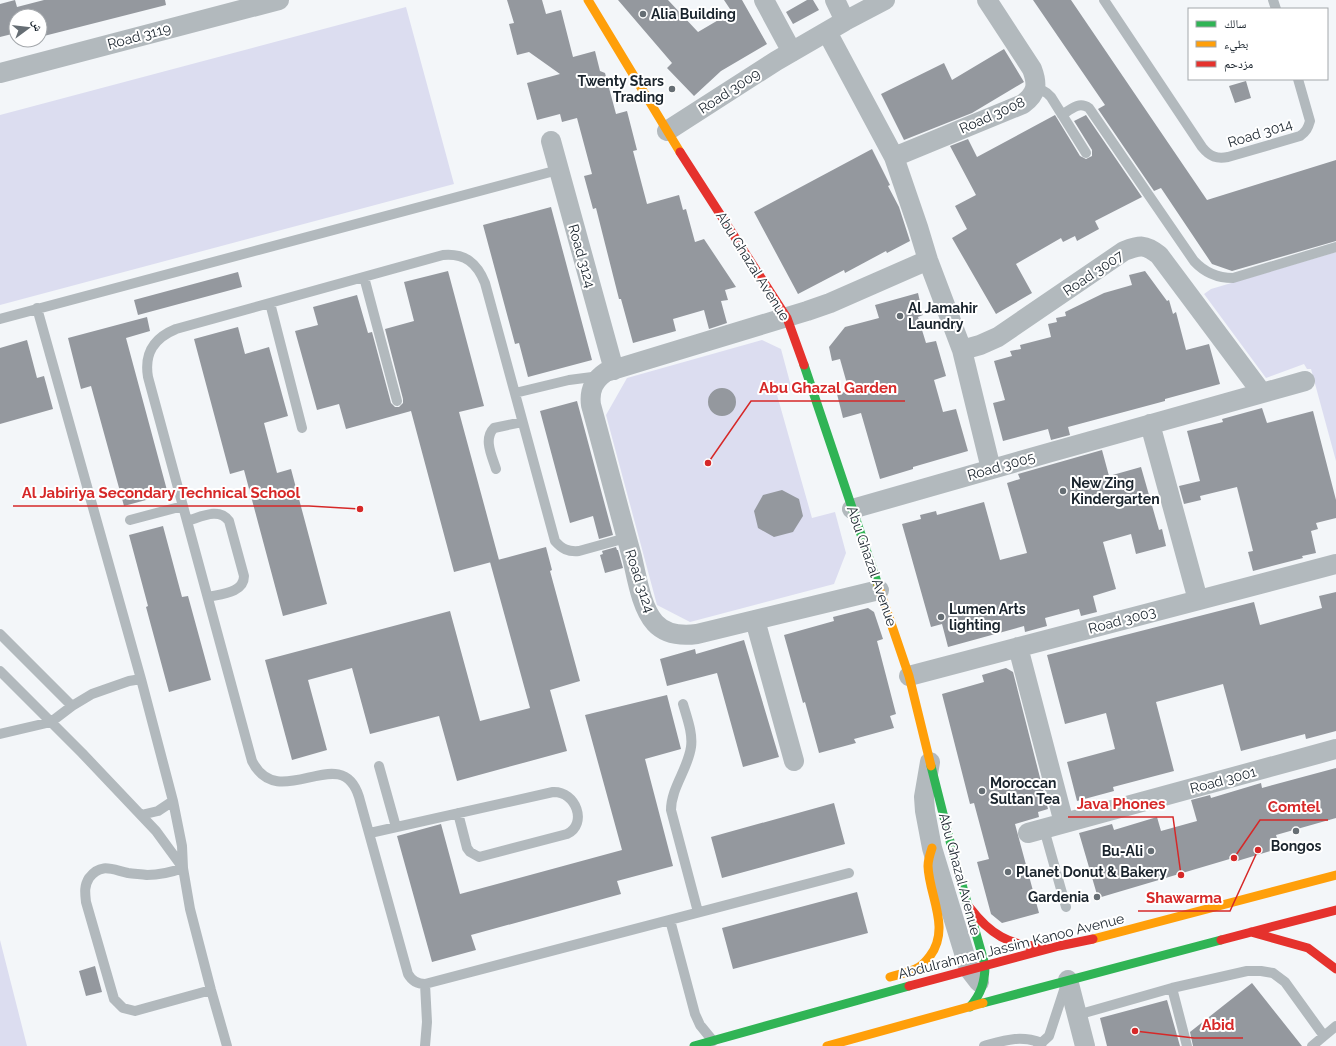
<svg xmlns="http://www.w3.org/2000/svg" width="1336" height="1046" viewBox="0 0 1336 1046" font-family="Raleway,'Noto Naskh Arabic',sans-serif">
  <rect width="100%" height="100%" fill="#f3f6f9"/>
  <path fill="#dcddf0" d="M406,7L454,184L0,305V115Z
    M1336,252V461L1311,369H1307L1304,364L1266,378L1204,294L1211,289Z
    M762,340L781,349L792,390L777,395L812,518L835,512L846,553L834,584L690,622L657,605L606,415L627,378Z
    M0,940L27,1046H0Z"/>
  <path fill="#94989e" d="M15,0L17,7L44,0H165L166,5L40,37V16H16V33L0,37V4Z
    M507,0H542L546,14L561,10L573,57L595,51L600,71L605,73L616,114L627,111L637,150L633,151L647,204L679,195L683,210L686,209L695,242L704,239L736,287L725,290L728,300L721,301L727,323L709,329L704,310L673,319L676,331L633,343L621,299H619L596,208L593,209L584,176L592,174L577,118L562,122L560,114L537,120L527,83L560,74L529,52L517,55L509,24L514,23Z
    M618,0H668L698,32L732,12L724,0H742L767,44L721,71L694,96L667,68L672,63Z
    M807,0H813L819,10L793,24L786,12Z
    M1033,0H1071L1207,200L1336,160V241L1232,271L1212,264L1161,188L1154,191L1098,109L1105,105Z
    M1004,49L1024,82L972,113L904,140L881,94L944,63L952,80Z
    M1246,81L1251,98L1235,103L1229,86Z
    M1055,115L1080,156L1086,159L1092,156V150L1074,121L1086,115L1142,197L1095,221L1099,229L1077,241L1075,236L1063,242L1061,238L1016,264L1032,293L996,314L952,238L967,229L955,206L976,195L950,146L968,139L977,157Z
    M872,149L890,185L888,186L899,207L910,241L887,253L886,251L845,273L844,270L798,294L754,212Z
    M551,207L592,360L528,377L519,343L515,344L483,225Z
    M448,271L484,406L459,412L499,560L454,572L411,411L346,429L339,404L317,410L295,331L318,325L313,307L357,295L368,333L372,332L391,403L395,407H399L403,403V399L385,329L414,321L404,282Z
    M1145,271L1167,301L1169,300L1173,314L1176,312L1186,350L1209,344L1220,384L1165,399V401L1068,427L1070,435L1051,440L1048,429L1003,441L993,403L1005,400L994,361L1012,356L1010,351L1021,349L1020,345L1051,337L1048,324L1057,322L1056,318L1066,316L1065,312L1104,293L1132,285L1129,275Z
    M238,272L242,287L138,315L134,300Z
    M918,293L923,315L918,317L926,343L936,341L946,376L934,380L943,412L956,409L968,451L913,467V469L880,479L861,413L843,418L837,394L849,391L840,359L832,361L829,347L845,327L879,318L875,305Z
    M147,317L150,331L126,338L168,494L124,506L91,386L81,389L68,338Z
    M238,327L245,354L269,347L288,416L264,423L277,473L291,469L327,604L283,616L244,470L230,474L194,339Z
    M27,340L37,378L44,376L53,409L0,424V348Z
    M708 402a14 14 0 1 1 28 0a14 14 0 1 1-28 0Z
    M577,401L613,535L599,539L593,516L570,523L540,411Z
    M1262,408L1267,423L1313,411L1336,500V518L1316,523L1318,529L1311,531L1316,553L1302,556L1303,558L1253,571L1248,552L1253,551L1237,487L1200,496L1201,500L1184,504L1179,486L1200,481L1187,431L1223,422L1222,419Z
    M1102,450L1109,476L1141,467L1159,530L1162,529L1166,546L1136,554L1131,534L1103,542L1116,589L1093,596L1097,612L1081,616L1079,609L1045,618L1047,626L1025,632L1024,626L948,647L942,624L931,627L902,524L921,519L920,515L936,511L937,515L984,502L1000,560L1027,553L1007,483L1020,479L1018,474Z
    M782,490L799,499L803,516L793,532L774,537L758,528L754,511L763,495Z
    M163,526L182,597L188,596L211,680L169,692L146,607L148,606L129,535Z
    M546,547L552,570L550,571L580,681L550,690L567,751L457,781L439,716L370,734L352,668L308,680L327,750L292,760L265,660L450,611L480,721L530,708L490,562Z
    M616,547L617,550H618L623,568L605,573L600,555L603,554L602,551Z
    M1336,592V731L1306,739L1305,734L1241,751L1223,684L1156,702L1174,771L1113,787L1114,791L1077,801L1067,762L1115,749L1106,713L1065,724L1047,655L1254,602L1260,625L1322,608L1319,596Z
    M868,608L874,612L883,639L877,641L896,714L890,716L894,728L854,739L856,743L819,753L805,702L803,703L784,635L834,621L833,617Z
    M744,640L779,757L743,767L717,673L667,686L660,659L695,649L696,654Z
    M1006,668L1013,672L1048,809L1038,812L1039,817L1015,824L1039,913L1002,923L991,914L977,862L989,859L974,803L970,804L942,694L984,682L982,675Z
    M667,695L681,749L645,759L673,866L617,881L621,894L471,935L476,950L432,962L397,836L441,824L460,894L622,850L585,715Z
    M1336,768V818L1276,835L1280,848L1234,862L1233,858L1098,898L1079,833L1112,824L1114,830L1157,817L1161,831L1197,821L1191,800L1210,795L1211,798L1261,783L1262,788Z
    M834,803L845,844L722,878L711,837Z
    M857,892L868,933L733,969L722,928Z
    M95,966L102,992L86,996L79,971Z
    M1252,983L1302,1046H1193L1190,1032Z
    M1167,1000L1180,1046H1107L1100,1018Z"/>
  <g fill="none" stroke-linecap="round" stroke-linejoin="round">
    <path stroke="#b2b9bd" stroke-width="10" d="M1104,0L1202,147C1210,157 1217,159 1228,157L1300,136C1306,132 1308,128 1310,121L1298,79
      M1273,0L1276,9
      M1035,89C1042,90 1046,91 1051,97L1086,153
      M1062,115C1071,109 1079,101 1089,108L1194,261C1205,273 1217,278 1233,278L1336,247
      M364,277L397,401
      M270,303L302,428
      M37,308L141,679L173,801L182,846L183,868L190,909L211,990L227,1046
      M0,319L558,170
      M515,393L569,380L600,376
      M496,469C492,456 483,439 494,428L522,422
      M130,520L183,506
      M187,521C201,517 219,507 229,521L244,576C244,593 221,594 208,597
      M626,538L579,551C568,552 562,549 555,541L485,283C477,263 465,253 443,255L176,329C154,338 144,353 148,377L252,761C279,815 341,739 359,797L408,974C412,981 417,984 425,984L849,873
      M0,634L72,706
      M0,671L82,753L156,831L183,868C172,872 159,875 147,875C141,874 134,874 128,873C113,870 101,862 89,878C84,886 85,893 86,902L114,999L123,1008L135,1011L211,990
      M683,704C687,718 693,733 691,747C688,769 671,788 671,810L698,912
      M0,734L51,722L72,706L92,694L129,681L141,679
      M379,766L396,827
      M141,815L158,811L173,801
      M1044,829L1066,907
      M370,833L553,792C576,791 588,824 567,834L479,857L470,852L467,848L458,813
      M670,920L695,1014L700,1025L713,1041
      M1172,988L1187,1046
      M1077,1015L1172,988L1247,971H1261L1273,973L1285,982L1324,1036L1336,1026
      M425,1046L427,1022L425,984
      M984,1046C1006,1040 1020,1035 1042,1043
      M1038,1046L1049,1036L1066,984
      M1312,1046L1324,1036"/>
    <path stroke="#b2b9bd" stroke-width="20" d="M764,0L792,52
      M835,0L845,21
      M827,32L894,157L918,227L928,260L962,350L991,469
      M0,73L279,0
      M667,131L776,61L845,21L885,0
      M551,141L614,370
      M894,157L1023,104C1037,93 1038,85 1032,69L987,0
      M962,350L980,345L998,337L1124,251C1140,245 1145,244 1159,255L1262,393
      M1150,424L1198,600
      M852,509L1048,453L1305,381
      M879,590L697,634C682,636 666,635 655,623C641,607 637,578 632,557C618,507 605,456 591,405C589,390 594,380 606,372L807,311L830,303L928,260
      M755,620L794,761
      M1018,647L1064,823
      M909,676L1336,564
      M930,762L924,797L925,811L932,848L969,969L979,982
      M1028,833L1336,749
      M1068,980L1085,1046"/>
    <path stroke="#30b455" stroke-width="9" d="M804,365L878,585
      M931,766L953,853L985,965C985,982 981,994 970,1007
      M983,1003L1221,940
      M694,1046L909,986"/>
    <path stroke="#ff9f0a" stroke-width="9" d="M588,0L680,152
      M878,585L909,676L931,766
      M1093,939L1336,875
      M890,977C900,974 911,972 919,967C924,964 927,960 930,956C951,928 929,896 928,866C928,860 930,854 932,848
      M827,1046L983,1003"/>
    <path stroke="#e5322d" stroke-width="9" d="M680,152L787,318L804,365
      M970,908C989,933 1010,947 1042,946
      M1251,932L1308,948L1336,969
      M1221,940L1336,910
      M909,986L1059,946L1093,939"/>
  </g>
  <g fill="#666e74" stroke="#fff" stroke-width="1.5">
    <circle cx="643" cy="14" r="4"/>
    <circle cx="672" cy="89" r="4"/>
    <circle cx="900" cy="316" r="4"/>
    <circle cx="1063" cy="491" r="4"/>
    <circle cx="941" cy="617" r="4"/>
    <circle cx="982" cy="791" r="4"/>
    <circle cx="1296" cy="831" r="4"/>
    <circle cx="1151" cy="851" r="4"/>
    <circle cx="1008" cy="872" r="4"/>
    <circle cx="1097" cy="897" r="4"/>
  </g>
  <g text-anchor="middle" dominant-baseline="central" stroke-width="4" stroke-linejoin="round" paint-order="stroke">
    <g font-size="14" font-weight="bold" fill="#1a242d" stroke="#fff" text-anchor="start">
      <text x="651" y="14">Alia Building</text>
      <text x="664" y="81" text-anchor="end">Twenty Stars<tspan x="664" dy="16">Trading</tspan></text>
      <text x="908" y="308">Al Jamahir<tspan x="908" dy="16">Laundry</tspan></text>
      <text x="1071" y="483">New Zing<tspan x="1071" dy="16">Kindergarten</tspan></text>
      <text x="949" y="609">Lumen Arts<tspan x="949" dy="16">lighting</tspan></text>
      <text x="990" y="783">Moroccan<tspan x="990" dy="16">Sultan Tea</tspan></text>
      <text x="1296" y="846" text-anchor="middle">Bongos</text>
      <text x="1143" y="851" text-anchor="end">Bu-Ali</text>
      <text x="1016" y="872">Planet Donut &amp; Bakery</text>
      <text x="1089" y="897" text-anchor="end">Gardenia</text>
    </g>
    <g font-size="14" fill="#1a242d" stroke="#fff">
      <text transform="translate(139 36) rotate(-15)">Road 3119</text>
      <text transform="translate(729 91) rotate(-33)">Road 3009</text>
      <text transform="translate(992 115) rotate(-24)">Road 3008</text>
      <text transform="translate(1260 133) rotate(-17)">Road 3014</text>
      <text transform="translate(582 256) rotate(74)">Road 3124</text>
      <text transform="translate(753 266) rotate(58)">Abu Ghazal Avenue</text>
      <text transform="translate(1093 273) rotate(-34)">Road 3007</text>
      <text transform="translate(1001 466) rotate(-16)">Road 3005</text>
      <text transform="translate(872 566) rotate(71)">Abu Ghazal Avenue</text>
      <text transform="translate(640 581) rotate(72)">Road 3124</text>
      <text transform="translate(1122 620) rotate(-15)">Road 3003</text>
      <text transform="translate(1223 780) rotate(-15)">Road 3001</text>
      <text transform="translate(960 874) rotate(75)">Abu Ghazal Avenue</text>
      <text transform="translate(1011 946) rotate(-14)">Abdulrahman Jassim Kanoo Avenue</text>
    </g>
  </g>
  <path fill="none" stroke="#d62828" stroke-width="1.5" d="M708 463L751 401H905M360 509L309 506H13M1181 875L1173 817H1068M1234 858L1260 820H1328M1258 850L1230 911H1138M1135 1031L1194 1038H1243"/>
  <g fill="#d62828" stroke="#fff" stroke-width="1.5">
    <circle cx="708" cy="463" r="4"/>
    <circle cx="360" cy="509" r="4"/>
    <circle cx="1181" cy="875" r="4"/>
    <circle cx="1234" cy="858" r="4"/>
    <circle cx="1258" cy="850" r="4"/>
    <circle cx="1135" cy="1031" r="4"/>
  </g>
  <g font-size="15" text-anchor="middle" font-weight="bold" fill="#d62828" stroke="#fff" stroke-width="4" stroke-linejoin="round" paint-order="stroke">
    <text x="828" y="393">Abu Ghazal Garden</text>
    <text x="161" y="498">Al Jabiriya Secondary Technical School</text>
    <text x="1121" y="809">Java Phones</text>
    <text x="1294" y="812">Comtel</text>
    <text x="1184" y="903">Shawarma</text>
    <text x="1218" y="1030">Abid</text>
  </g>
  <rect x="1188" y="8" width="140" height="72" fill="#ffffff" stroke="#a3a7ab"/>
  <rect x="1196" y="21" width="20" height="6" fill="#30b455" stroke="#a3a7ab"/>
  <text x="1224" y="28" font-size="12" fill="#1a242d">سالك</text>
  <rect x="1196" y="41" width="20" height="6" fill="#ff9f0a" stroke="#a3a7ab"/>
  <text x="1224" y="48" font-size="12" fill="#1a242d">بطيء</text>
  <rect x="1196" y="61" width="20" height="6" fill="#e5322d" stroke="#a3a7ab"/>
  <text x="1224" y="68" font-size="12" fill="#1a242d">مزدحم</text>
  <g transform="translate(28 28) rotate(75)"><circle r="19" fill="#ffffff" stroke="#a3a7ab"/>
  <path d="M0-3L7 15L0 10L-7 15Z" fill="#666e74"/>
  <text y="-6" font-size="11" font-weight="bold" text-anchor="middle" fill="#1a242d">ش</text>
  </g>
</svg>
